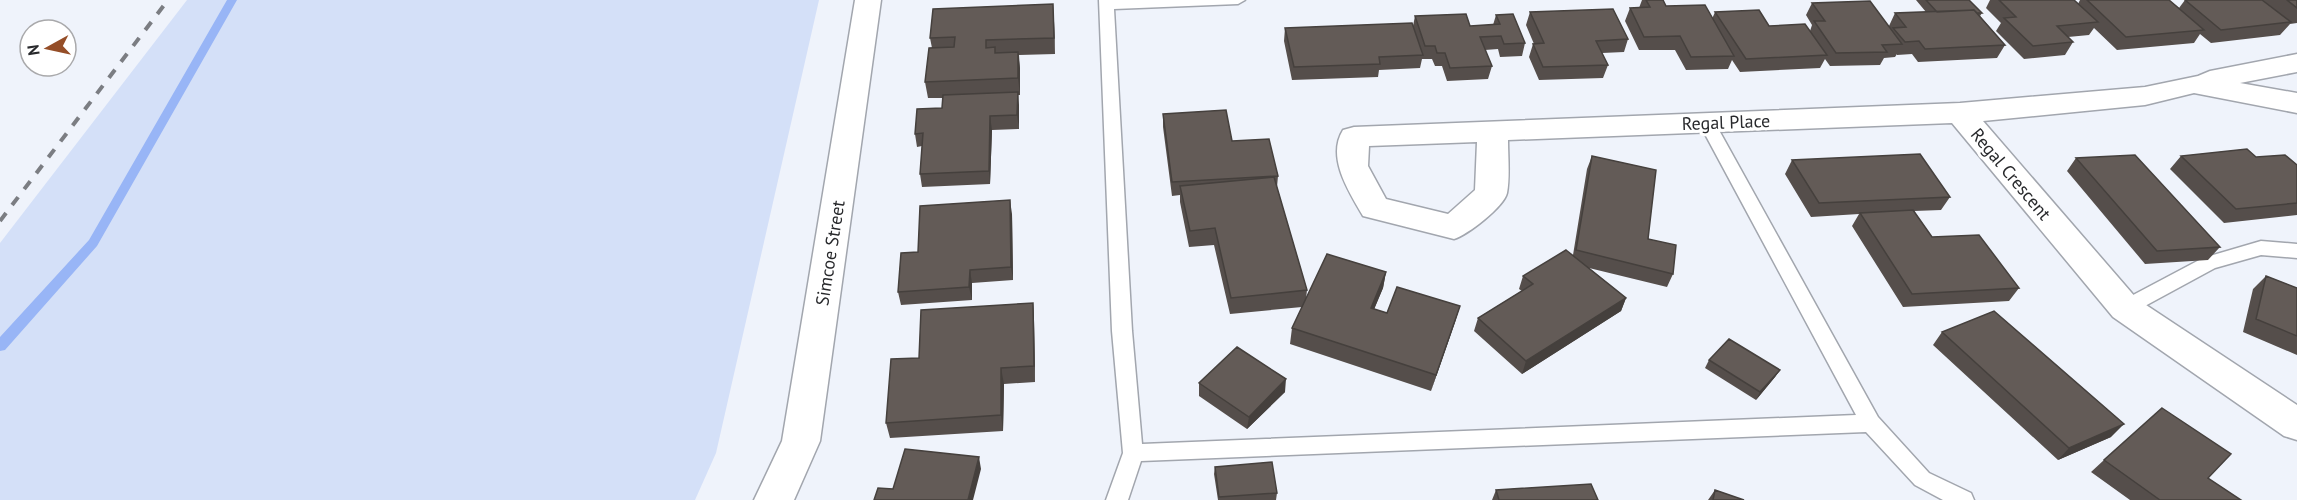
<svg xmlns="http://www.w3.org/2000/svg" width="2297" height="500" viewBox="0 0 2297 500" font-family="'PT Sans',sans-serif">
  <rect width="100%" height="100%" fill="#eff3fb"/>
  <path fill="#d4e0f8" d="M187,0H819L716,453L695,500H0V243Z"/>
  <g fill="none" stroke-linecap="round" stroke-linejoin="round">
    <path fill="#98b5f6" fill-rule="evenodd" d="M227,0H237L97,246L5,350L0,351V337L89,240Z"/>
    <defs>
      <path id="service" d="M1099,0H1245L1238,4L1114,9L1132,331L1142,444L1856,415L1699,123L1701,119H1713L1715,123L1878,417L1929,473L1971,493L1974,500H1943L1915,485L1866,432L1141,461L1128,500H1106L1123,453L1112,331Z
        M2261,241L2297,244V258L2261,255L2215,268L2132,313L2125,315L2118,313L2116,308L2118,303L2203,258Z"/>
      <path id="minor" d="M855,0H881L820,441L794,500H754L782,441Z
        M2297,54V72L2240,83L2297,93V113L2194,93L2145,105L1983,121L2137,299L2297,405V440L2284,436L2113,317L1952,123L1508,140C1508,157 1510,177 1507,193C1504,207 1467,235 1454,239L1363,216C1349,192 1326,157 1343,130L1354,127L1960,103L2145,87L2198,76L2210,71ZM1477,142L1475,190L1448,214L1386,199L1368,166L1369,146Z"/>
    </defs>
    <use href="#service" stroke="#a2a6ae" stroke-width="3"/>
    <use href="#minor" stroke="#a2a6ae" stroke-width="3"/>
    <use href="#service" fill="#fff" fill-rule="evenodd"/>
    <use href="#minor" fill="#fff" fill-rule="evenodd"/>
    <path stroke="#7b7d82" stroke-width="4" stroke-dasharray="10 10" stroke-linecap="butt" d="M0,221L168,0"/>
  </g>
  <path fill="#554e4b" d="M1642,0H1663L1666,6L1712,19L1715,12L1769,26L1810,31L1812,25L1806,15L1812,3L1889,26L1895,13L1926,12L1916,0H1969L1982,13L1980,16L2005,45L1997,58L1918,62L1912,54L1897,55V54L1895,57L1884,58L1880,65L1830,66L1825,59L1820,68L1740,72L1732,60L1728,69L1686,70L1675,50H1639L1625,21L1630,8H1639Z
    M1990,0H2074L2078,4L2080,0H2169L2179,8L2185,0H2297V23L2290,24L2280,35L2211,43L2200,34L2194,43L2117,50L2094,28L2089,35L2068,37L2073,42L2065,55L2024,59L1996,31L2001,23L1986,8Z
    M1530,12L1628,39L1624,52L1602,53L1608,65L1603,78L1539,80L1529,57L1533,44H1534L1526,25Z
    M1496,15L1525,43L1522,56L1500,57L1498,49L1485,50L1492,66L1488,79L1447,81L1442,66H1435L1432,59H1422L1420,68L1379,70L1378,77L1292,80L1284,41L1285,28L1413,26L1415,16L1470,26L1493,25Z
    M1054,21L1055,54L1019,55L1020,69V95H1018L1019,129L992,130L990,184L922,187L920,174L922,146L917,147L915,134L942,108V98H928L925,82L932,48L930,38Z
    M1163,114L1232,141L1278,176L1277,187L1307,290L1306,299L1386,272L1383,288L1374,309L1387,313L1460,306L1455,322L1431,391L1290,344L1292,328L1302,307L1230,314L1214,245L1189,247L1180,202V195L1172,196L1163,127Z
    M1592,156L1673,274L1667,287L1589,268L1626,298L1621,311L1522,374L1474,331L1478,318L1522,291L1519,289L1523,276L1573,255L1587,169Z
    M2181,156L2297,165V215L2224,223L2170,169Z
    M2076,158L2220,247L2208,260L2145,264L2067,171Z
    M1792,160L1950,197L1941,210L1914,211L1932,237L2019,288L2009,301L1903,307L1852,226L1859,214L1811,217L1785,174Z
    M1012,214L1013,280L972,283V300L901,305L898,292L918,252Z
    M2266,276L2297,288V355L2243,332L2253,289Z
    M1033,303L1034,320L1035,382L1004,384L1003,431L890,438L886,423L919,358Z
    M1942,332L2111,437L2058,460L1933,345Z
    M1709,360L1780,370L1775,377L1756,400L1705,368Z
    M1199,383L1285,392L1247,429L1199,396Z
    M2104,460L2241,500H2130L2091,472Z
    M1215,467L1277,493L1276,500H1218L1214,474Z
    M1496,490L1598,500H1492Z
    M1715,490L1744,500H1708Z"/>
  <path fill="#45403d" d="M1053,4L1054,21L1055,54L1054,38Z
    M1018,52L1020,69V95L1018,78Z
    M1018,92L1019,105V129L1017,115Z
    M990,116L992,130L990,184L989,171Z
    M1010,200L1012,214L1013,280L1011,267Z
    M970,270L972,283V300L969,287Z
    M1386,272L1383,288L1368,324L1371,308Z
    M1626,298L1621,311L1522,374L1526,361Z
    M1033,303L1034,320L1035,382L1034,366Z
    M1460,306L1455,322L1431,391L1436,375Z
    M1001,368L1004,384L1003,431L1001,415Z
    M1780,370L1775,377L1756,400L1760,392Z
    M1286,379L1285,392L1247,429L1249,417Z
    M2124,424L2111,437L2058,460L2069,448Z
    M979,457L981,469L973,500H968Z"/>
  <path fill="#635b57" stroke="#45403d" stroke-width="1.5" d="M1646,0H1663L1666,6L1705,5L1734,56L1691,57L1680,36L1644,37L1630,8L1650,7Z
    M1926,0H1969L1982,13H1977L1974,10L1937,12Z
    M1999,0H2074L2098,22L2057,26L2073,42L2033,46L2004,18L2016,17Z
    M2087,0H2169L2204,30L2126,37Z
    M2185,0H2262L2291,22L2221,30Z
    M2287,0H2297V8Z
    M1870,1L1902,44L1882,45L1887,52L1836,53L1814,21H1825L1812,3Z
    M1053,4L1054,38L986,40V48L995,47V53L1018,52V78L925,82L929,48L954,47L955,37L930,38L933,9Z
    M1613,9L1628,39L1596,41L1608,65L1543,67L1533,44L1544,43L1530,12Z
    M1759,10L1769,26L1805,24L1827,55L1746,59L1715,12Z
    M1974,10L2005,45L1925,49L1919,41L1905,42L1893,28L1906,27L1895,13Z
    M1466,14L1470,26L1500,24L1496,15L1513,14L1525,43L1504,44L1501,36L1480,37L1492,66L1450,68L1445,53H1437L1435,46H1425L1415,16Z
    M1412,23L1423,55L1379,57L1380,64L1294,67L1285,28Z
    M1018,92L1017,115L990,116L989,171L920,174L923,133L915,134L917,109L942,108L943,95Z
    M1226,110L1232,141L1269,139L1278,176L1172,182L1163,114Z
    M2247,149L2256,157L2285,155L2297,165V203L2236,209L2181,156Z
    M1920,154L1950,197L1819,203L1792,160Z
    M2135,155L2220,247L2157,251L2076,158Z
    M1592,156L1656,170L1648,239L1676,245L1673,274L1576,250Z
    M1274,177L1307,290L1231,298L1215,228L1190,231L1180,186Z
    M1010,200L1011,267L970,270L969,287L898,292L901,253L918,252L920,206Z
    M1913,210L1932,237L1979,235L2019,288L1912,294L1860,213Z
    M1566,250L1626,298L1526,361L1478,318L1533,284L1523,276Z
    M1327,254L1386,272L1371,308L1387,313L1397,287L1460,306L1436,375L1292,328Z
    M2266,276L2297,288V336L2256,319Z
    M1033,303L1034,366L1001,368V415L886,423L891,359L919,358L921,310Z
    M1994,311L2124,424L2069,448L1942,332Z
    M1729,339L1780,370L1760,392L1709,360Z
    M1237,347L1286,379L1249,417L1199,383Z
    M2162,408L2231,454L2208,478L2241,500H2160L2104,460Z
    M905,449L979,457L968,500H874L878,488L893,489Z
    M1272,462L1277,493L1219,497L1215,467Z
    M1591,484L1598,500H1499L1496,490Z
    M1715,490L1744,500H1713Z"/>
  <g text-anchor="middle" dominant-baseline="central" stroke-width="6" stroke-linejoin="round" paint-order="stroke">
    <g font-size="18" fill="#28292c" stroke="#fff">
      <text transform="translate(1726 122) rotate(-2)">Regal Place</text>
      <text transform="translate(2011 174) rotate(50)">Regal Crescent</text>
      <text transform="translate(830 253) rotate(-81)">Simcoe Street</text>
    </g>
  </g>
  <g transform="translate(48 48) rotate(262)"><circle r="28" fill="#ffffff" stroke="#a9a9ab" stroke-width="1.5"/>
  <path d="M0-4.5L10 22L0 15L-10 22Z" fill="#954e28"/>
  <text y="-9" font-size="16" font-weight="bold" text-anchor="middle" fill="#28292c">N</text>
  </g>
</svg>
